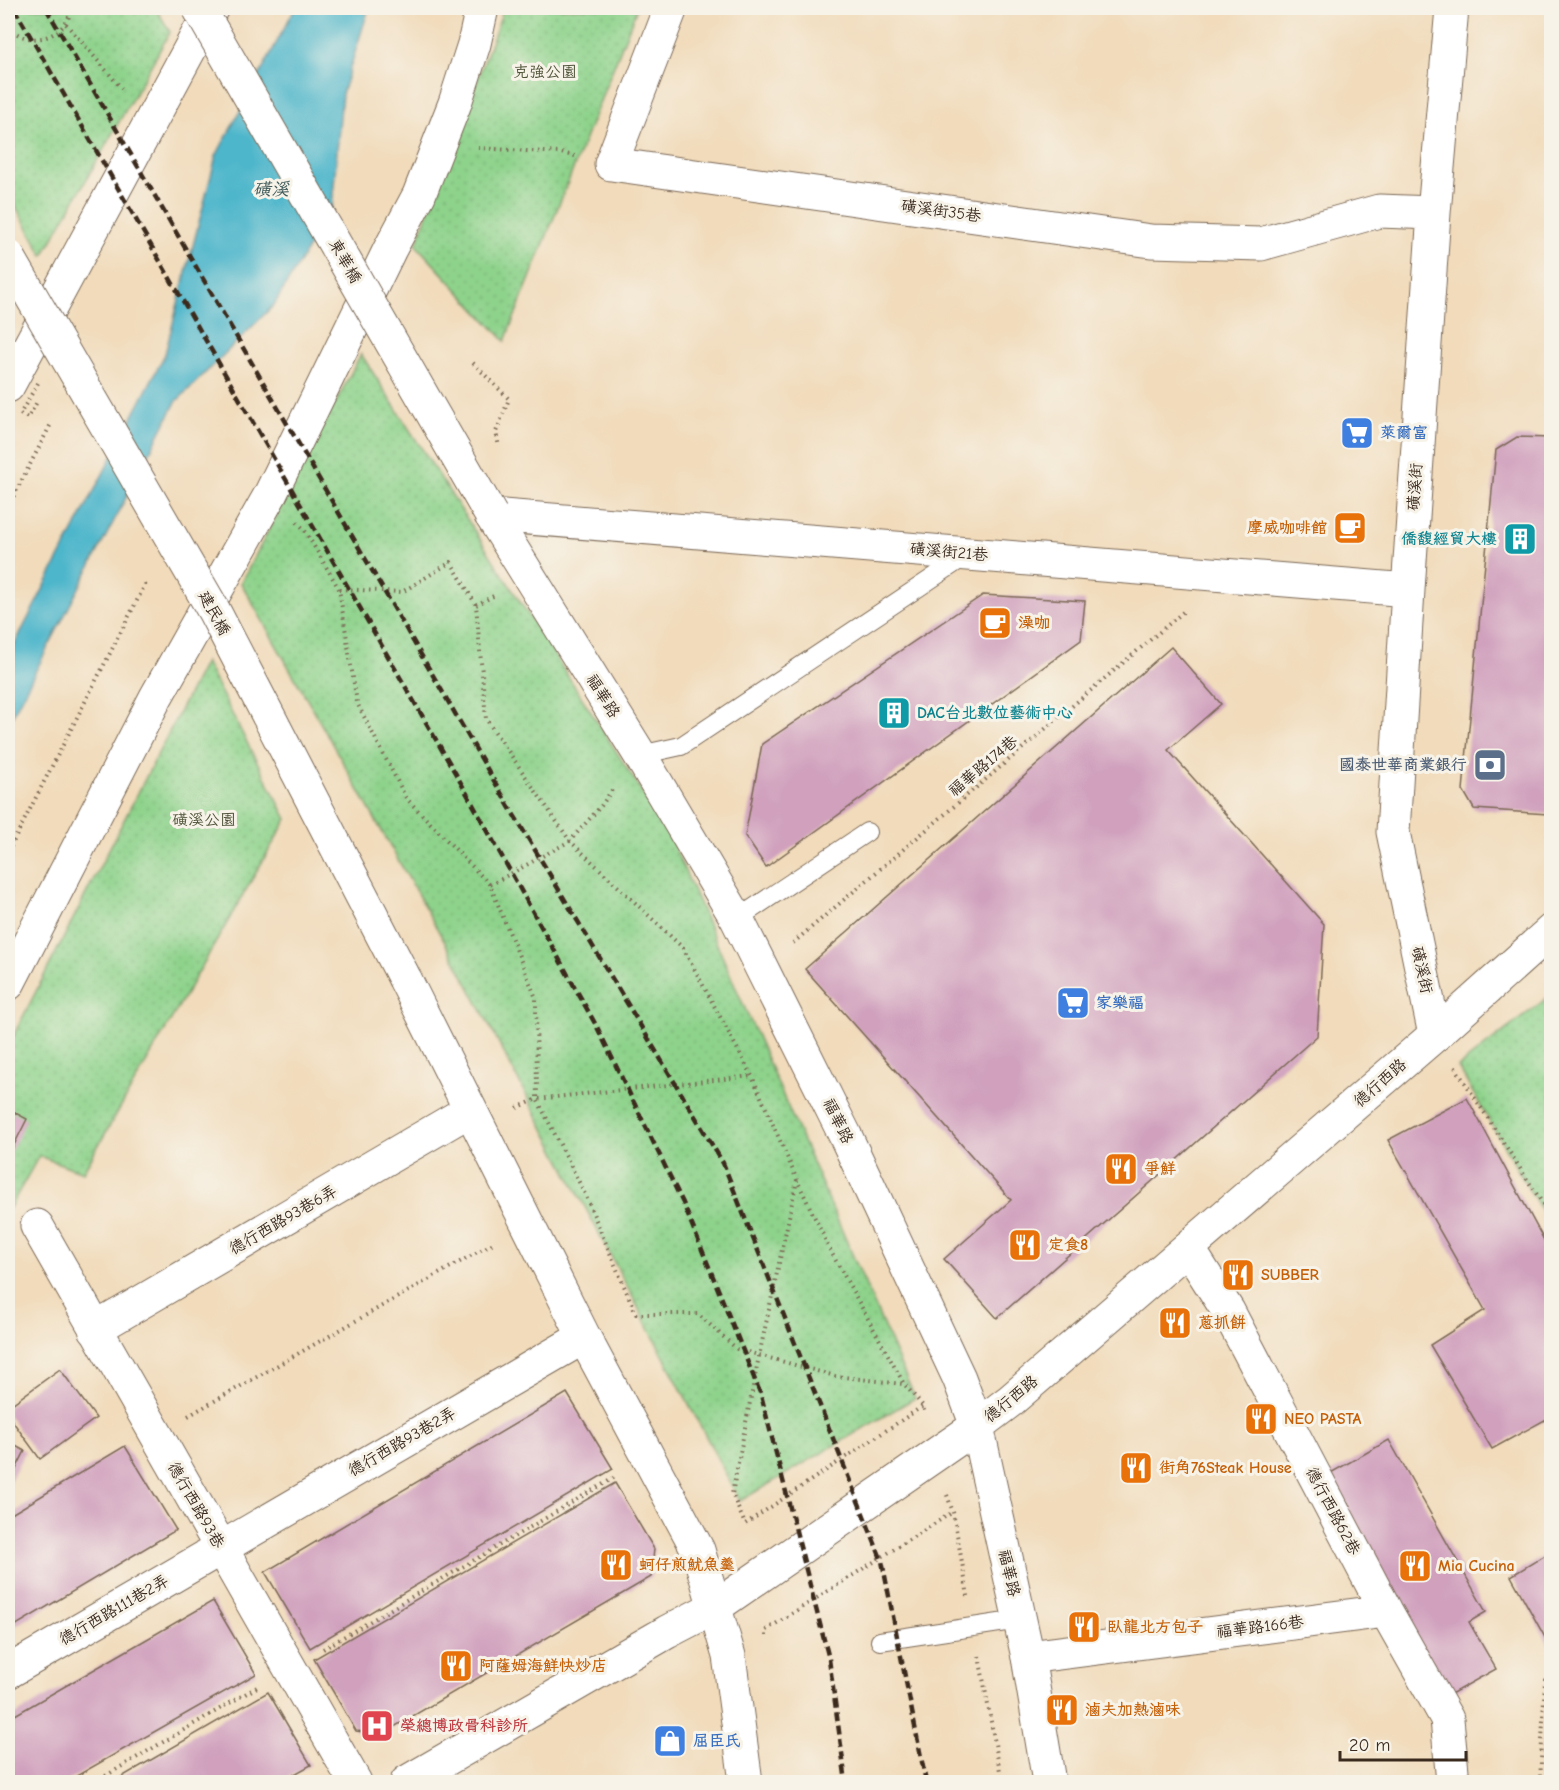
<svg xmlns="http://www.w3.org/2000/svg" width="1559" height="1790" viewBox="0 0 1559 1790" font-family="'Comic Neue','LXGW WenKai TC',sans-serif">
  <defs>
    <pattern id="grass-dots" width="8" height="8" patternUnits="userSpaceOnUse" patternTransform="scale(1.5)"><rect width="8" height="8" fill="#8ed38c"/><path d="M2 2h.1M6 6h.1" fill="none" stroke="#7bb578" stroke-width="1.8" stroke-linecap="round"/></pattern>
  </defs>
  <rect width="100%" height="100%" fill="#f7f3e8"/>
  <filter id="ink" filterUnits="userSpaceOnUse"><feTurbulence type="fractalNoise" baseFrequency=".0167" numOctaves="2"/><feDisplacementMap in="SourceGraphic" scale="12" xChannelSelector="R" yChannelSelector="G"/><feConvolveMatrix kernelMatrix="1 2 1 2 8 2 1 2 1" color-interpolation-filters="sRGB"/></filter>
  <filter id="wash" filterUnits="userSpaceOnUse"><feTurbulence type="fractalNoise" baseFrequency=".008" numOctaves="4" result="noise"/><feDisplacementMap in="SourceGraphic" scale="24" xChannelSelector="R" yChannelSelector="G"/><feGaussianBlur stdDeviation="1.35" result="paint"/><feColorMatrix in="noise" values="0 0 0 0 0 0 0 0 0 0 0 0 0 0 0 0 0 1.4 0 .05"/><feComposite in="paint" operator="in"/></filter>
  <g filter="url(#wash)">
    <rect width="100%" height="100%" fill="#f1dbbb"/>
    <path fill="url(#grass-dots)" stroke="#647e55" stroke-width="1.5" d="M8,8H156L170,32L43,256L8,192Z
      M504,8H637L505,341L416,245Z
      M361,354L668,832L915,1398L740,1501L456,962L241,583Z
      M205,662L287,819L83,1172L39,1156L8,1211V1046Z
      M1551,995V1227L1458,1067Z"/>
    <path fill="#4db6cb" stroke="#447074" stroke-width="1.5" d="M295,8H369L342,94L332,208L274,305L176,402L8,724V657L165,354L216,156Z"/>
    <g id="blocks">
      <path fill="#d0a0bd" d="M1517,437L1552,438V810L1548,814L1474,809L1463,790L1496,450Z
        M983,595L1085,601L1081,640L766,867L745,836L762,744Z
        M1171,647L1221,704L1168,750L1324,924L1317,1036L997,1318L944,1259L1011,1200L805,969Z
        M1467,1098L1552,1255V1416L1492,1449L1430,1345L1485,1310L1388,1140Z
        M8,1109L27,1119L8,1157Z
        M60,1369L96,1418L40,1459L8,1415V1407Z
        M567,1393L613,1469L310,1648L265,1572Z
        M1389,1440L1486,1612L1469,1622L1496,1669L1440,1700L1318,1480Z
        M8,1442L25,1451L8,1485Z
        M125,1446L176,1530L8,1630V1516Z
        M615,1483L654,1549L651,1577L382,1734L356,1731L314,1659Z
        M1552,1551V1650L1511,1576Z
        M213,1601L256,1674L66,1782H8V1719Z
        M268,1692L311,1765L280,1782H113Z"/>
    </g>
  </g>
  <g filter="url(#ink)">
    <use href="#blocks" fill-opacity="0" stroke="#7b6855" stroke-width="1.5"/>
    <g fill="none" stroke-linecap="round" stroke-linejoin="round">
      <defs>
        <path id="service" d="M640,755L681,746L967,555
          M737,919L867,832
          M880,1641L1019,1620"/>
        <path id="minor" d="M671,8L611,164L1151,241L1261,244L1379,211L1434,213
          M8,386L212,8
          M491,515L1408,590
          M8,984L156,697L270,495L390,249L419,195L455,103L474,44L482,8
          M1435,1035L1393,832L1408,590L1434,213L1452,8
          M37,1226L355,1782
          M1188,1248L1228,1311L1386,1611L1447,1719L1453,1782
          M95,1329L470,1110
          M1028,1657L1386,1611
          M8,1672L584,1337"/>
        <path id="tertiary" d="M491,515L640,755L737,919L845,1135L959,1378L977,1426L1028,1657L1049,1782
          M405,979L584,1337L698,1550L729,1656L746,1782
          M407,1782L667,1632L715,1607L977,1426L1010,1401L1435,1035L1552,930"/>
      </defs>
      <use href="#service" stroke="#7b6855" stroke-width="20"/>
      <use href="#minor" stroke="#7b6855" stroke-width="35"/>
      <use href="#tertiary" stroke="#7b6855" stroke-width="35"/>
      <path stroke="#7b6855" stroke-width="4" stroke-dasharray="1.5 4.5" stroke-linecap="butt" d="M66,24L124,91
        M8,26C22,43 49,43 64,25C68,21 70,13 73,8
        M478,148L561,153L575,156
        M473,363L509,399L496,432L499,447
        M8,507L51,424
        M297,522L304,529L339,589L357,703L406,798L490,885L536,998L537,1099L584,1192L636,1314H698L737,1349L835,1376L903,1384
        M339,589L402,592L451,562L476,605L486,719L570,841L683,948L752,1076L797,1180L830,1250L904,1384L923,1406L925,1415
        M476,605L497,594
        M8,852L146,583
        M490,885L570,841L601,806L614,787
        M793,943L1183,612
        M1455,1067L1552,1218
        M517,1108L537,1099L752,1076
        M797,1180L759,1356L732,1494L745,1524L923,1406
        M188,1416L495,1242
        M947,1495L953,1512L968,1596
        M766,1636V1630L953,1512
        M323,1649L617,1476
        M979,1656L1002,1782
        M95,1782L257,1687
        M1540,1782L1545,1680L1552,1677"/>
      <use href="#service" stroke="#fff" stroke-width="18"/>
      <use href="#minor" stroke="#fff" stroke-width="33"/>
      <use href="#tertiary" stroke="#fff" stroke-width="33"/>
      <path stroke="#3b2a1e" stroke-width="4.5" stroke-dasharray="9 4.5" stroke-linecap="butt" d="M14,8L461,783L597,1027L683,1203L761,1395L829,1659L846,1782
        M46,8L511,810L723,1163L882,1561L926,1782"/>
      <defs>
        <path id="tertiary-bridge" d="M199,8L491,515
          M8,256L214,611L405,979"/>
      </defs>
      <use href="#tertiary-bridge" stroke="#7b6855" stroke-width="35" stroke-linecap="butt"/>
      <path stroke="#7b6855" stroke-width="4" stroke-dasharray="1.5 4.5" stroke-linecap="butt" d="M38,383L20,414L28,418L38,400"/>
      <use href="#tertiary-bridge" stroke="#fff" stroke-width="33"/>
    </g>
  </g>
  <defs>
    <symbol id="supermarket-square" viewBox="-11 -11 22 22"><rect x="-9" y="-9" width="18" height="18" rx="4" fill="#3f7fe0" stroke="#f7f3e8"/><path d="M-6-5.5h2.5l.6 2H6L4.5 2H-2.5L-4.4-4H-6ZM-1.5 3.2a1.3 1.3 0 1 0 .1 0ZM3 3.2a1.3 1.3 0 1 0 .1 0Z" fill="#fff"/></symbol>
    <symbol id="cafe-square" viewBox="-11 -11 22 22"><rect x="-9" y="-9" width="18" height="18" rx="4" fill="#e8710a" stroke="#f7f3e8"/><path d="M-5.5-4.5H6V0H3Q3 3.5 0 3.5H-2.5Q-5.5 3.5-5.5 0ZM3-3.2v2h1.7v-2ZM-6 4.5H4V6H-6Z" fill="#fff"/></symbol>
    <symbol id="building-square" viewBox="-11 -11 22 22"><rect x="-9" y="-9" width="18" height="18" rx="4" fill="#0f9aa8" stroke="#f7f3e8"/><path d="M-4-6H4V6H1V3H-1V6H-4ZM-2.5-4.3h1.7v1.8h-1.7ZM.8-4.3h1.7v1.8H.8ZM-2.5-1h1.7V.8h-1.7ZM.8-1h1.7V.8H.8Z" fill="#fff"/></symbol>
    <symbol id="bank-square" viewBox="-11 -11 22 22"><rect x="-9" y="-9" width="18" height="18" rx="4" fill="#5c6f8a" stroke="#f7f3e8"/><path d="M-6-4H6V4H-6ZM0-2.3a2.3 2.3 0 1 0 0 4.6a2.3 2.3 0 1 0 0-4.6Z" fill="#fff"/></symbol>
    <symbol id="restaurant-square" viewBox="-11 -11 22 22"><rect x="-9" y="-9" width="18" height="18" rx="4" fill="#e8710a" stroke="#f7f3e8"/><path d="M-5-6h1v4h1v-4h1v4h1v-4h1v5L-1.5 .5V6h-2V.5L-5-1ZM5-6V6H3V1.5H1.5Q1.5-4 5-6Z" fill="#fff"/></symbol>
    <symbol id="hospital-square" viewBox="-11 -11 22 22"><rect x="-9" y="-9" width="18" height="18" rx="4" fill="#e0444e" stroke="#f7f3e8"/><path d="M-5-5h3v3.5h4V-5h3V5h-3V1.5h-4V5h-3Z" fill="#fff"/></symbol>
    <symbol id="shop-square" viewBox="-11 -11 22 22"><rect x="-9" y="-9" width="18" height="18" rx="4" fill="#3f7fe0" stroke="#f7f3e8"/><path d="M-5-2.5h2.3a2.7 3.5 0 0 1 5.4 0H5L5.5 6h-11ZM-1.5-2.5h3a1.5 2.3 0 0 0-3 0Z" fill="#fff"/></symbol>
  </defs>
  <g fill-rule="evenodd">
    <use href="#supermarket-square" x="1338" y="414" width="38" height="38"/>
    <use href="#cafe-square" x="1331" y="509" width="38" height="38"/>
    <use href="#building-square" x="1501" y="520" width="38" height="38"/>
    <use href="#cafe-square" x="976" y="604" width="38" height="38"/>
    <use href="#building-square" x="875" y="694" width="38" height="38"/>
    <use href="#bank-square" x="1471" y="746" width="38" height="38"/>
    <use href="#supermarket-square" x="1054" y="984" width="38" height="38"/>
    <use href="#restaurant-square" x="1102" y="1150" width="38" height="38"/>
    <use href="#restaurant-square" x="1006" y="1226" width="38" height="38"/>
    <use href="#restaurant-square" x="1219" y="1256" width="38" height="38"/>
    <use href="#restaurant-square" x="1156" y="1304" width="38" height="38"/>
    <use href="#restaurant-square" x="1242" y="1400" width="38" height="38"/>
    <use href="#restaurant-square" x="1117" y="1449" width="38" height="38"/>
    <use href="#restaurant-square" x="597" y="1546" width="38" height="38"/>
    <use href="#restaurant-square" x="1396" y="1547" width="38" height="38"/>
    <use href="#restaurant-square" x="1065" y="1608" width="38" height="38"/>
    <use href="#restaurant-square" x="437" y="1647" width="38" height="38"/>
    <use href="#restaurant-square" x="1043" y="1691" width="38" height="38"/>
    <use href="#hospital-square" x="358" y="1707" width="38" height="38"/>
    <use href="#shop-square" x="651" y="1722" width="38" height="38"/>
  </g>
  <g text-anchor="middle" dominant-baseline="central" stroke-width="6" stroke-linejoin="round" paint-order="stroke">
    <g font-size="16" fill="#50543a" stroke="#f7f3e8">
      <text x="545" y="72">克強公園</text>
      <text x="204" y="820">磺溪公園</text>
    </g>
    <g font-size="16" fill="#3b2a1e" stroke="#f7f3e8">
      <text transform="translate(941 211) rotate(8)">磺溪街35巷</text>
      <text transform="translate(345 261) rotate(60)">東華橋</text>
      <text transform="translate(1415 487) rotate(-86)">磺溪街</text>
      <text transform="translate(949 552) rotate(5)">磺溪街21巷</text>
      <text transform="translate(214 613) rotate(61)">建民橋</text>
      <text transform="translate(603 696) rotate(58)">福華路</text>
      <text transform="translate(983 766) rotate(-40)">福華路174巷</text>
      <text transform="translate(1422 970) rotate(78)">磺溪街</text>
      <text transform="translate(1380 1083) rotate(-41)">德行西路</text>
      <text transform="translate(838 1121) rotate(64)">福華路</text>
      <text transform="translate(283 1220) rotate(-30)">德行西路93巷6弄</text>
      <text transform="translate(1011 1399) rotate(-39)">德行西路</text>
      <text transform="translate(402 1442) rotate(-30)">德行西路93巷2弄</text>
      <text transform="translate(196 1505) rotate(60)">德行西路93巷</text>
      <text transform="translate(1333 1511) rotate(62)">德行西路62巷</text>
      <text transform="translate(1009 1573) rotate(77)">福華路</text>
      <text transform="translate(114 1610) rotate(-30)">德行西路111巷2弄</text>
      <text transform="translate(1260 1627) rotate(-7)">福華路166巷</text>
    </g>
    <g font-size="16" font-weight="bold" fill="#366cbe" stroke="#f7f3e8" text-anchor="start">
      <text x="1380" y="433">萊爾富</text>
      <text x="1096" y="1003">家樂福</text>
      <text x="693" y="1741">屈臣氏</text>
    </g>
    <g font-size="16" font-weight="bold" fill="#c56008" stroke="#f7f3e8" text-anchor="start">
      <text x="1327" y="528" text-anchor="end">摩威咖啡館</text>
      <text x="1018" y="623">澡咖</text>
      <text x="1144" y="1169">爭鮮</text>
      <text x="1048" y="1245">定食8</text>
      <text x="1261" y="1275">SUBBER</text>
      <text x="1198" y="1323">蔥抓餅</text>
      <text x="1284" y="1419">NEO PASTA</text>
      <text x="1159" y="1468">街角76Steak House</text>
      <text x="639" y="1565">蚵仔煎魷魚羹</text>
      <text x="1438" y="1566">Mia Cucina</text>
      <text x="1107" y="1627">臥龍北方包子</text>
      <text x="479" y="1666">阿薩姆海鮮快炒店</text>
      <text x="1085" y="1710">滷夫加熱滷味</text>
    </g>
    <g font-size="16" font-weight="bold" fill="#0d838f" stroke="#f7f3e8" text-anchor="end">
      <text x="1497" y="539">僑馥經貿大樓</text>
      <text x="917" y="713" text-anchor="start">DAC台北數位藝術中心</text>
    </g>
    <g font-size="16" font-weight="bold" fill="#4e5e75" stroke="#f7f3e8" text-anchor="end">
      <text x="1467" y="765">國泰世華商業銀行</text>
    </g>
    <g font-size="16" font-weight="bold" fill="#be3a42" stroke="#f7f3e8" text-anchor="start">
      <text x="400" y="1726">榮總博政骨科診所</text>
    </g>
    <g font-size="18" font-style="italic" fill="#415b5b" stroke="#f7f3e8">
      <text x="271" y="189">磺溪</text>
    </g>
  </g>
  <rect width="1559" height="1790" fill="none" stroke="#f7f3e8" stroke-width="30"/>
  <path d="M1340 1751v9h126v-9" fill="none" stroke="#3b2a1e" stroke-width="3"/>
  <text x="1349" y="1751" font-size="18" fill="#3b2a1e" stroke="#f7f3e8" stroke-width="4.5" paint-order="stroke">20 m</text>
</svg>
